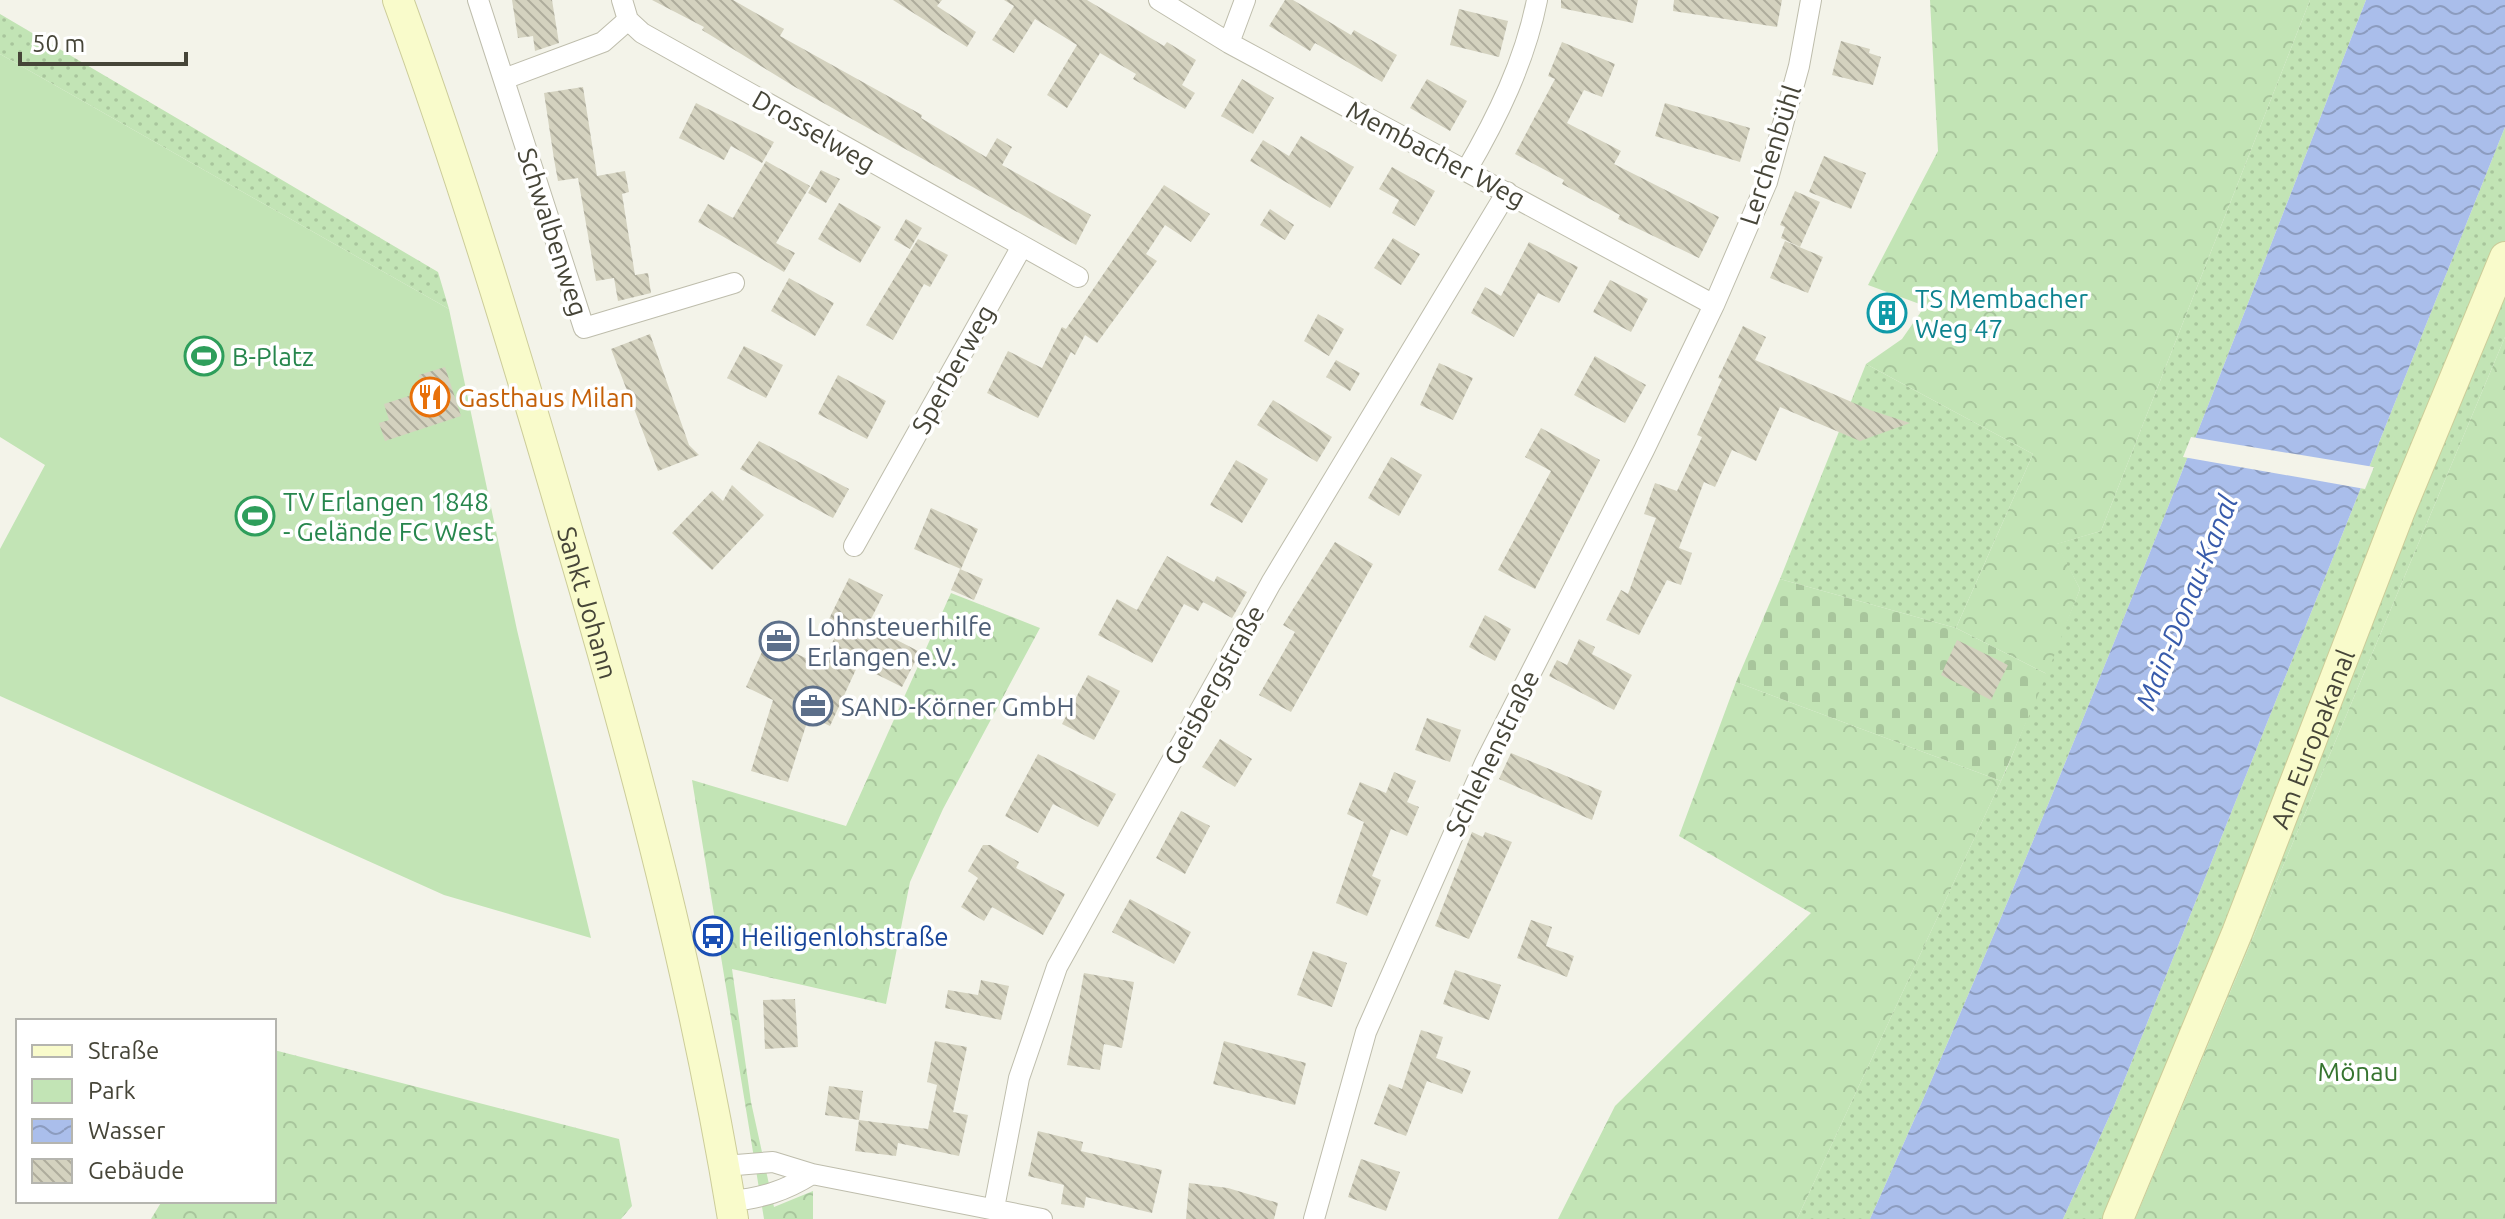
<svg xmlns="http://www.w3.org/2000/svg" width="2505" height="1219" viewBox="0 0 2505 1219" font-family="Ubuntu,sans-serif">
  <defs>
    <pattern id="green-dots" width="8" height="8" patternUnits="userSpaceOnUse" patternTransform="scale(2)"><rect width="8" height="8" fill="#c2e4b5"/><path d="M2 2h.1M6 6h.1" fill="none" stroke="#a8c59c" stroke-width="1.8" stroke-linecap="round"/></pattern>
    <pattern id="forest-crowns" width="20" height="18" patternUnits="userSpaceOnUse" patternTransform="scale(2)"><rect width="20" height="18" fill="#c2e4b5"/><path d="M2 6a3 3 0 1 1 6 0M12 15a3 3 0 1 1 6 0" fill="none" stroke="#a8c59c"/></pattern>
    <pattern id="cemetery-stones" width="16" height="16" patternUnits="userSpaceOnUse" patternTransform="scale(2)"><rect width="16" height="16" fill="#c2e4b5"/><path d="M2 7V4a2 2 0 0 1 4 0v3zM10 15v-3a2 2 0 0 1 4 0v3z" fill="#a8c59c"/></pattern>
    <pattern id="water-waves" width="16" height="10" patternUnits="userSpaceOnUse" patternTransform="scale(2)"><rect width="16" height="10" fill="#aabeeb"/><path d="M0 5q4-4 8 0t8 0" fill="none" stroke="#8c9cbf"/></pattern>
    <pattern id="building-back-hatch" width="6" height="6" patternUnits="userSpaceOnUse" patternTransform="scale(2)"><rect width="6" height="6" fill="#d4d2bf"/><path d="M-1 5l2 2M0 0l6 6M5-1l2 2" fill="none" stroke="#aeac9c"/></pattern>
  </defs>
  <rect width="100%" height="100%" fill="#f3f3e9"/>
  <path fill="url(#green-dots)" d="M2310,0H2366C2207,409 2050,819 1870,1219H1797L2007,768L2080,589L2056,544L2101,531Z
    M0,14L438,272L449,309L0,54Z
    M2505,127V337L2135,1219H2063L2114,1106Z
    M1866,364L2033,454L1956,628L1780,579Z"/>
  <path fill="url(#forest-crowns)" d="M1930,0H2310L2101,531L2057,544L2080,589L2047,674L1956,628L2033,454L1866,364L1902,339L1925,306L1868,285L1938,151Z
    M2505,337V1219H2135Z
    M951,593L1040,628L943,809L910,882L886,1004L732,969L751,1102L774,1207L813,1191V1219H764L692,780L846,826Z
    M1736,682L2001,781L1797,1219H1558L1615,1106L1811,913L1679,836Z
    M274,1050L619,1139L632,1206L621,1219H151L162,1201H274Z"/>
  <path fill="url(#cemetery-stones)" d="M1780,579L1956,628L2047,674L2001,781L1736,682Z"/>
  <path fill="#c2e4b5" d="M0,54L449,309L517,630L591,938L444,895L0,696V549L45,465L0,437Z"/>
  <path fill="url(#water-waves)" d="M2366,0H2505V127L2114,1106L2063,1219H1870C2050,819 2207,409 2366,0Z"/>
  <path fill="#f3f3e9" d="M2191,437L2374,467L2365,489L2183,457Z"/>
  <path fill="url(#building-back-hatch)" d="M512,0H552L559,43L535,51L533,36L518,38Z
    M652,0H733L784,29L780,36L922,115L921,118L986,157L997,138L1012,147L1002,165L1091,215L1076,245L795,87L702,30L704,27Z
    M893,0H942L937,6L976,32L967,47Z
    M1004,0H1087L1164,46L1167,42L1196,60L1182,85L1195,93L1185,109L1133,79L1136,74L1100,53L1067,108L1047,95L1077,45L1035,19L1014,53L992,40L1014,6Z
    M1285,0H1293L1351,35L1354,30L1397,55L1382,82L1315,43L1310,51L1269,26Z
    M1561,0H1638L1633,23L1561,8Z
    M1674,0H1782L1777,27L1673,11Z
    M1459,9L1508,21L1499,57L1450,45Z
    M1841,41L1870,49L1869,53L1881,57L1873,85L1832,75Z
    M1562,42L1615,64L1602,97L1584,90L1567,123L1621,151L1614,164L1719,217L1699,258L1618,219L1620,215L1562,184L1564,180L1515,154L1555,79L1548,76Z
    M1242,79L1274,98L1253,134L1221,116Z
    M1427,79L1467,101L1450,131L1410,108Z
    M583,87L597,176L625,171L629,192L622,194L635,275L648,273L651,293L618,301L614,278L596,281L578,178L558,181L554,159L544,93Z
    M696,103L774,142L762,163L731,146L724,160L679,138Z
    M1665,103L1750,128L1740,162L1655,136Z
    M1301,136L1354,167L1330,208L1250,161L1263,140L1289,156Z
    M1824,156L1866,173L1851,209L1809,192Z
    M766,161L810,186L776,243L795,253L784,272L698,222L708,204L733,218Z
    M1392,167L1435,191L1415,226L1392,213L1399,200L1379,189Z
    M821,170L840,179L826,203L808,193Z
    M1164,185L1210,214L1191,242L1165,225L1146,254L1157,261L1097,343L1085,335L1075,355L1071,352L1038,418L987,393L1008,351L1042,368L1062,327L1066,329Z
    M1795,191L1820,202L1800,247L1781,238L1785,227L1780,225Z
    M839,203L881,227L860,263L818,239Z
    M1270,209L1294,225L1285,240L1260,225Z
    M906,219L922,228L910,249L894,240Z
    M1393,238L1420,254L1401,285L1374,268Z
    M918,239L948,255L930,287L924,284L893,340L866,325Z
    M1785,241L1823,257L1808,293L1770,278Z
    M1529,242L1578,267L1559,303L1538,293L1514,337L1471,313L1485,287L1501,296Z
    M789,278L834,303L815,336L771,311Z
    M1610,280L1648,299L1631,332L1593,312Z
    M1881,300L1901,309L1893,327L1873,317Z
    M1318,314L1344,329L1329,356L1304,341Z
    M1743,326L1766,337L1755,360L1870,410L1910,423L1860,441L1780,407L1756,461L1732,450L1715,487L1704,482L1679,548L1692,553L1681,585L1667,580L1639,635L1606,620L1621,590L1628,594L1656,518L1644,514L1655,483L1677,491L1702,437L1697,435L1722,379L1718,378Z
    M650,334L689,445L699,455L658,471L611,349Z
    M744,346L783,365L766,398L727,378Z
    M1595,356L1646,385L1625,423L1574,395Z
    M1336,360L1360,373L1350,391L1326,377Z
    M1439,363L1473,378L1453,420L1420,405Z
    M445,367L461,416L385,441L379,423L389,420L384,404L424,391L419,375Z
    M838,375L886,401L867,439L818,414Z
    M1273,400L1332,437L1317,462L1257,425Z
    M1541,428L1600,460L1535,589L1498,570L1551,471L1525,457Z
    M759,441L849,489L833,518L740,469Z
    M1391,457L1422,475L1399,516L1368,498Z
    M1236,460L1268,479L1242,523L1210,505Z
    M732,485L764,515L712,570L672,533L712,491L723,501Z
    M931,508L978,529L961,569L914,549Z
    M1335,542L1373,564L1291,712L1259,695L1295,632L1283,625Z
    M1167,556L1214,582L1217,576L1247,592L1232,618L1203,602L1198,611L1184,604L1152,663L1098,635L1117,599L1137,610Z
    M960,569L983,579L974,600L951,590Z
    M849,578L883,595L868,625L920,652L902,687L858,665L830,726L809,716L788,782L751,771L773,700L746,687L775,623L796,632L788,650L821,665L841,625L829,619Z
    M1485,615L1511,629L1495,661L1469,647Z
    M1579,639L1595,647L1592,654L1632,675L1614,710L1549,676L1557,660L1567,665Z
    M1957,640L2008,665L1991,700L1941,675Z
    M1088,675L1120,691L1094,740L1062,724Z
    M1427,718L1461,730L1450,762L1415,750Z
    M1220,739L1252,759L1235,787L1202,767Z
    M1511,753L1602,791L1592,820L1499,779Z
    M1038,754L1116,794L1098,827L1053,804L1038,833L1005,816Z
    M1394,772L1416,781L1407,802L1419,807L1407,836L1391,829L1372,876L1381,880L1367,916L1336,903L1364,822L1347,814L1360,782L1386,793Z
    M1181,811L1210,826L1185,874L1156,858Z
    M1472,832L1483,837L1485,832L1512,842L1469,939L1435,926Z
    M983,845H990L1019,862L1016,868L1065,894L1043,935L992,907L984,921L961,907L978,878L968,871Z
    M1130,899L1191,932L1174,964L1112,932Z
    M1531,920L1552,927L1546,946L1574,956L1567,977L1517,958Z
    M1313,951L1347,963L1332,1007L1297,995Z
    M1455,970L1501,985L1489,1020L1443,1004Z
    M1084,973L1134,982L1122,1048L1104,1044L1100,1070L1067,1065Z
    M981,980L1009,986L1001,1020L945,1008L948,990L978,995Z
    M795,999L798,1047L765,1049L763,1000Z
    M1421,1030L1443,1037L1436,1058L1471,1071L1462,1094L1427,1081L1406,1136L1374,1124L1389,1084L1402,1089Z
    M935,1041L967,1047L953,1112L968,1115L959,1156L898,1143L896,1156L855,1151L859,1120L928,1129L937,1085L927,1082Z
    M1224,1041L1306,1063L1295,1105L1213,1084Z
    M829,1086L863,1091L859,1120L825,1115Z
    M1038,1131L1083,1142L1081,1151L1162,1170L1152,1213L1086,1197L1084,1208L1061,1204L1064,1185L1028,1176Z
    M1361,1159L1400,1172L1386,1211L1348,1197Z
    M1189,1183L1228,1188L1278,1203L1274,1219H1186Z"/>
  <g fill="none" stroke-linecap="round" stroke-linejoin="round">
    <defs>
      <path id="street" d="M478,0L584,328L734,283
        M622,0L628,20L642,33L1078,277
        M1159,0L1229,43L1714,305
        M1229,43L1245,0
        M504,79L603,42L628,20
        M1466,171C1497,118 1525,61 1537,0
        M854,546L1021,248
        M724,1166L773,1162L812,1174L1042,1219
        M730,1201C762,1198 785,1191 812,1174
        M994,1208L1019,1078L1057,967L1271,583L1507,192
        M1314,1219L1366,1032L1485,763L1644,450L1714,305L1767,182L1799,66L1811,0"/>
      <g id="secondary">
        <path id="s1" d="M398,0C462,176 516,354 568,533C635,759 695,986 733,1219"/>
        <path id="s2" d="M2118,1219L2237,933L2399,513L2505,257"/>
      </g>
    </defs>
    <use href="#street" stroke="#bebdac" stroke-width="22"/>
    <use href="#secondary" stroke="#cc9" stroke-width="32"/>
    <use href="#street" stroke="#fff" stroke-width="20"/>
    <use href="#secondary" stroke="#f9fbcb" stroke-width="30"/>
  </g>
  <defs>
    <symbol id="building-ring" viewBox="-11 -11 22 22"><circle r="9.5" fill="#fff" stroke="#0f9aa8" stroke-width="1.5"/><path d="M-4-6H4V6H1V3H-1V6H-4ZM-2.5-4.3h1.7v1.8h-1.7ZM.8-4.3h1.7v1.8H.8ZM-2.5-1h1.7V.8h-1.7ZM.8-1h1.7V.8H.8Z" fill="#0f9aa8"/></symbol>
    <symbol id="stadium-ring" viewBox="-11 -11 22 22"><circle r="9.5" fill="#fff" stroke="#2e9e5b" stroke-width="1.5"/><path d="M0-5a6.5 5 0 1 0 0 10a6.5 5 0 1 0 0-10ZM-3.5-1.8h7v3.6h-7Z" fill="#2e9e5b"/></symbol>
    <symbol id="restaurant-ring" viewBox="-11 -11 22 22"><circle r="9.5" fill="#fff" stroke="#e8710a" stroke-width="1.5"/><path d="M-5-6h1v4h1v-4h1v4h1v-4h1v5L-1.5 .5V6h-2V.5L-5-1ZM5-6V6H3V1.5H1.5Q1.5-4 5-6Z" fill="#e8710a"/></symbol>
    <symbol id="office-ring" viewBox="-11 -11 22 22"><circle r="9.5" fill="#fff" stroke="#5c6f8a" stroke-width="1.5"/><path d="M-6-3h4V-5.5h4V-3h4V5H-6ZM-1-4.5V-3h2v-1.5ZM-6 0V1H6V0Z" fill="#5c6f8a"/></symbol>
    <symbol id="bus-ring" viewBox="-11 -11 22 22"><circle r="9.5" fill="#fff" stroke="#1a4fb4" stroke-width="1.5"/><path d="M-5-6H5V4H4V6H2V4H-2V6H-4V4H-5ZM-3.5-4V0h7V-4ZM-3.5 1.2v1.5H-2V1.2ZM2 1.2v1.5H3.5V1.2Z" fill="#1a4fb4"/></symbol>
  </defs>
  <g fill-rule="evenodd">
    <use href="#building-ring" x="1865" y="291" width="44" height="44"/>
    <use href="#stadium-ring" x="182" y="334" width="44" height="44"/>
    <use href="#restaurant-ring" x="408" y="375" width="44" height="44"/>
    <use href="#stadium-ring" x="233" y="494" width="44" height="44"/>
    <use href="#office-ring" x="757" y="619" width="44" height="44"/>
    <use href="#office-ring" x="791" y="684" width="44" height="44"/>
    <use href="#bus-ring" x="691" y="914" width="44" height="44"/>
  </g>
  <g text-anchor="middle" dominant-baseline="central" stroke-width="7" stroke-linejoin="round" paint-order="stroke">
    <g font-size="26" fill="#464538" stroke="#fff">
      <text transform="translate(814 131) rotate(30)">Drosselweg</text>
      <text transform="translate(1436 154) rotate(28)">Membacher Weg</text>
      <text transform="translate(1770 155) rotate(-72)">Lerchenbühl</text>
      <text transform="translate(553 232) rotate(72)">Schwalbenweg</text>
      <text transform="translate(953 369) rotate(-61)">Sperberweg</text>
      <text stroke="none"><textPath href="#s1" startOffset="632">Sankt Johann</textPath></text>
      <text transform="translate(1214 685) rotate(-61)">Geisbergstraße</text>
      <text stroke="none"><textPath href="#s2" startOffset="518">Am Europakanal</textPath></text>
      <text transform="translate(1492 753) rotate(-64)">Schlehenstraße</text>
    </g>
    <g font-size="26" fill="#0d838f" stroke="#fff" text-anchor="start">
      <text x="1915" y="298">TS Membacher<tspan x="1915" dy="30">Weg 47</tspan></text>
    </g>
    <g font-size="26" fill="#27864d" stroke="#fff" text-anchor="start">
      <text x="232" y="356">B-Platz</text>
      <text x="283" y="501">TV Erlangen 1848<tspan x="283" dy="30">- Gelände FC West</tspan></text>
    </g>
    <g font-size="26" fill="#c56008" stroke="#fff" text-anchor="start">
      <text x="458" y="397">Gasthaus Milan</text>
    </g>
    <g font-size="26" fill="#4e5e75" stroke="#fff" text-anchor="start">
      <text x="807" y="626">Lohnsteuerhilfe<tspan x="807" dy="30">Erlangen e.V.</tspan></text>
      <text x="841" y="706">SAND-Körner GmbH</text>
    </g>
    <g font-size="26" fill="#164399" stroke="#fff" text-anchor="start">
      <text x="741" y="936">Heiligenlohstraße</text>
    </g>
    <g font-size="26" fill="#36742f" stroke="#fff">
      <text x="2358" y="1071">Mönau</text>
    </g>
    <g font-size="28" font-style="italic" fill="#385bab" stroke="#fff">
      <text transform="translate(2186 602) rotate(-68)">Main-Donau-Kanal</text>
    </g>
  </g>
  <rect x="16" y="1019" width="260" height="184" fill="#ffffff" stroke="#b5b5af" stroke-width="2"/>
  <rect x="32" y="1045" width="40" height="12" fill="#f9fbcb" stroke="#b5b5af" stroke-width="2"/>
  <text x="88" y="1059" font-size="24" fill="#464538">Straße</text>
  <rect x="32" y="1079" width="40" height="24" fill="#c2e4b5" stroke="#b5b5af" stroke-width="2"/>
  <text x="88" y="1099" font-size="24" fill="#464538">Park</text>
  <rect x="32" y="1119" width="40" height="24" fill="url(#water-waves)" stroke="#b5b5af" stroke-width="2"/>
  <text x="88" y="1139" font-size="24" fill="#464538">Wasser</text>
  <rect x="32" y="1159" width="40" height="24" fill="url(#building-back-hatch)" stroke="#b5b5af" stroke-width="2"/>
  <text x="88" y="1179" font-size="24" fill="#464538">Gebäude</text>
  <path d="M20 52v12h166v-12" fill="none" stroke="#464538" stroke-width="4"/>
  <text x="32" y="52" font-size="24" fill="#464538" stroke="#ffffff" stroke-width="6" paint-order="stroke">50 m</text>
</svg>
